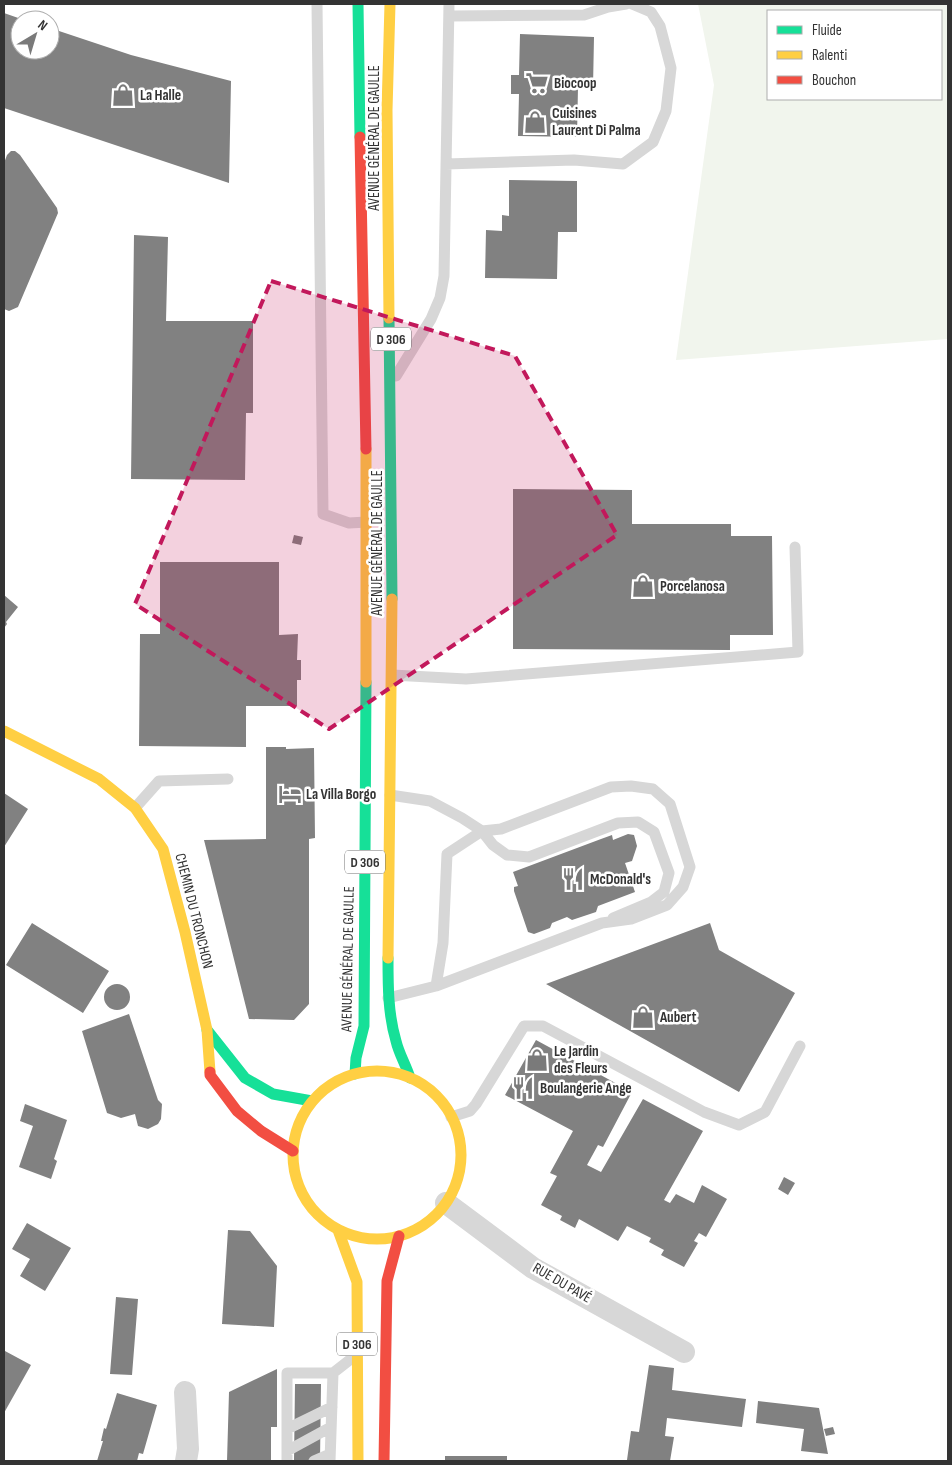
<svg xmlns="http://www.w3.org/2000/svg" width="952" height="1465" viewBox="0 0 952 1465" font-family="'Sofia Sans Condensed',sans-serif">
  <rect width="100%" height="100%" fill="#fff"/>
  <path fill="#f1f5ed" fill-rule="evenodd" d="M698,4H948V339L676,360L714,85ZM768,11H941V99H768Z"/>
  <path fill="#818181" d="M4,13L24,20H20V50H50V28L131,55L231,81L229,183L4,108Z
    M520,34L594,37L593,87H578L577,137L518,136L519,94H511V75H519Z
    M11,151H15L20,155L57,208L58,213L18,307L9,311L4,309V163L7,155Z
    M509,180L577,181V232H558L557,279L485,278L486,230L502,231V215L509,216Z
    M134,235L168,237L166,321H253V413H246L245,480L131,479Z
    M513,489L632,490V524H731V536H772L773,635H730V650L513,649Z
    M294,535L303,537L301,545L292,543Z
    M160,562H279V635L298,634L297,660H301V680H297V706H246V747L139,746L140,634H160Z
    M4,595L18,607L6,622L7,624L4,628Z
    M266,747H286V749L314,748L315,838L309,839V1004L294,1020L249,1019L204,840L266,839Z
    M4,793L28,809L4,847Z
    M628,834L634,835L637,846L632,861L625,863L635,892L598,906L596,912L572,920L567,917L552,923L550,928L534,934L528,932L514,891V887L518,886L513,872L601,839L612,835L613,840Z
    M32,923L109,971L83,1013L6,965Z
    M710,923L719,950L795,993L739,1092L546,984Z
    M104 997a13 13 0 1 1 26 0a13 13 0 1 1-26 0Z
    M129,1014L158,1100L162,1104L161,1119L158,1124L148,1129L138,1126L135,1114L121,1118L107,1113L82,1031Z
    M536,1040L632,1092L603,1147L598,1145L587,1165L601,1172L643,1099L703,1131L664,1200L670,1203L676,1194L694,1203L702,1185L727,1199L706,1237L699,1233L694,1241L698,1243L684,1267L661,1255L664,1250L649,1242L651,1238L627,1226L618,1241L579,1219L575,1228L560,1220L562,1216L541,1205L557,1176L550,1173L573,1131L505,1095Z
    M25,1104L67,1120L54,1159L57,1161L51,1179L19,1167L33,1126L20,1121Z
    M784,1177L795,1183L788,1195L778,1189Z
    M27,1223L71,1248L45,1291L20,1276L30,1259L12,1249Z
    M228,1230L250,1231L277,1266L274,1327L222,1324Z
    M116,1297L138,1299L132,1375L110,1374Z
    M5,1351L31,1365L4,1413V1354Z
    M649,1365L674,1368L672,1390L746,1399L742,1427L667,1418L665,1436L674,1437L670,1461L627,1460L631,1431L639,1432Z
    M277,1369V1427H271V1461H227L229,1392Z
    M295,1384H321L320,1461H294Z
    M117,1393L157,1405L143,1454L139,1453L137,1461H97L103,1441H101L104,1428L106,1429Z
    M758,1401L819,1408L828,1454L801,1451L804,1429L756,1423Z
    M833,1427L835,1434L826,1436L824,1429Z
    M445,1456H507V1461H445Z"/>
  <g fill="none" stroke-linecap="round" stroke-linejoin="round">
    <path stroke="#d7d7d7" stroke-width="11" d="M317,4L323,514L349,523L367,522
      M449,16L584,15L608,7L626,4
      M446,164L574,160L623,164L653,142L666,111L671,68L660,26L651,12L632,4
      M396,376L431,319L440,298L444,276L449,4
      M392,675L466,679L798,652L795,547
      M135,808L159,781L228,779
      M436,986L443,943L447,854L482,831L493,845L507,855L529,857L618,823L638,822L654,832L669,873L664,892L651,902L613,918
      M388,998L436,986L602,923L631,919L667,905L683,887L690,867L670,804L653,789L631,786L611,787L501,829L482,831L462,818L430,801L390,795
      M451,1117L470,1111L476,1104L524,1026H543L704,1112L739,1125L765,1112L800,1046
      M287,1429L332,1407
      M287,1451L331,1427
      M287,1461V1373H333
      M314,1461L330,1454
      M330,1461L333,1373L356,1355"/>
    <path stroke="#d7d7d7" stroke-width="22" d="M446,1203L533,1268L684,1352
      M185,1392L188,1449L186,1461"/>
    <path stroke="#16e098" stroke-width="11" d="M358,4L360,137
      M389,318L392,599
      M388,958C388,986 388,1014 396,1041C399,1054 406,1065 410,1078
      M207,1030L245,1078L273,1094L312,1101
      M355,1074L356,1058L364,1026L366,682"/>
    <path stroke="#ffcf43" stroke-width="11" d="M389,318L387,110L390,4
      M366,449V682
      M4,731L99,779L135,808L163,849L185,932L207,1030L210,1072
      M388,958L392,599
      M293 1155a84 84 0 1 1 168 0a84 84 0 1 1-168 0Z
      M338,1230L357,1282L358,1461"/>
    <path stroke="#f24e42" stroke-width="11" d="M360,137L366,449
      M210,1072V1075L237,1111L261,1131L293,1151
      M384,1461L387,1281L399,1236"/>
  </g>
  <path fill="#c2185b" fill-opacity="0.2" stroke="#c2185b" stroke-width="4" stroke-dasharray="10 6" stroke-linejoin="round" d="M271,281L515,356L617,535L329,729L135,604Z"/>
  <defs>
    <symbol id="supermarket-bare" viewBox="-9 -9 18 18"><path d="M-6-5.5h2.5l.6 2H6L4.5 2H-2.5L-4.4-4H-6ZM-1.5 3.2a1.3 1.3 0 1 0 .1 0ZM3 3.2a1.3 1.3 0 1 0 .1 0Z" fill="#7a7a7a" stroke="#fff" stroke-width="2.5" paint-order="stroke"/></symbol>
    <symbol id="shop-bare" viewBox="-9 -9 18 18"><path d="M-5-2.5h2.3a2.7 3.5 0 0 1 5.4 0H5L5.5 6h-11ZM-1.5-2.5h3a1.5 2.3 0 0 0-3 0Z" fill="#7a7a7a" stroke="#fff" stroke-width="2.5" paint-order="stroke"/></symbol>
    <symbol id="hotel-bare" viewBox="-9 -9 18 18"><path d="M-6-4.5h1.5V1H6V5H4.5V3h-9V5H-6ZM-4 0a1.8 1.8 0 1 1 3.6 0ZM.5 0V-2.5h3Q6-2.5 6 0Z" fill="#7a7a7a" stroke="#fff" stroke-width="2.5" paint-order="stroke"/></symbol>
    <symbol id="restaurant-bare" viewBox="-9 -9 18 18"><path d="M-5-6h1v4h1v-4h1v4h1v-4h1v5L-1.5 .5V6h-2V.5L-5-1ZM5-6V6H3V1.5H1.5Q1.5-4 5-6Z" fill="#7a7a7a" stroke="#fff" stroke-width="2.5" paint-order="stroke"/></symbol>
  </defs>
  <g fill-rule="evenodd">
    <use href="#supermarket-bare" x="521" y="67" width="32" height="32"/>
    <use href="#shop-bare" x="107" y="79" width="32" height="32"/>
    <use href="#shop-bare" x="519" y="106" width="32" height="32"/>
    <use href="#shop-bare" x="627" y="570" width="32" height="32"/>
    <use href="#hotel-bare" x="274" y="778" width="32" height="32"/>
    <use href="#restaurant-bare" x="557" y="863" width="32" height="32"/>
    <use href="#shop-bare" x="627" y="1001" width="32" height="32"/>
    <use href="#shop-bare" x="521" y="1044" width="32" height="32"/>
    <use href="#restaurant-bare" x="507" y="1072" width="32" height="32"/>
  </g>
  <g text-anchor="middle" dominant-baseline="central" stroke-width="5" stroke-linejoin="round" paint-order="stroke">
    <g fill="#fff" stroke="#707070" stroke-width="1">
      <rect x="371" y="327.5" width="40" height="23" rx="4"/>
      <rect x="345" y="850.5" width="40" height="23" rx="4"/>
      <rect x="337" y="1332.5" width="40" height="23" rx="4"/>
    </g>
    <g font-size="14" font-weight="bold" fill="#333">
      <text x="391" y="339">D 306</text>
      <text x="365" y="862">D 306</text>
      <text x="357" y="1344">D 306</text>
    </g>
    <g font-size="15" font-weight="bold" fill="#333" stroke="#fff" text-anchor="start">
      <text x="554" y="83">Biocoop</text>
      <text x="140" y="95">La Halle</text>
      <text x="552" y="113">Cuisines<tspan x="552" dy="17">Laurent Di Palma</tspan></text>
      <text x="660" y="586">Porcelanosa</text>
      <text x="306" y="794">La Villa Borgo</text>
      <text x="590" y="879">McDonald's</text>
      <text x="660" y="1017">Aubert</text>
      <text x="554" y="1051">Le Jardin<tspan x="554" dy="17">des Fleurs</tspan></text>
      <text x="540" y="1088">Boulangerie Ange</text>
    </g>
    <g font-size="15" fill="#333" stroke="#fff">
      <text transform="translate(374 138) rotate(-90)">AVENUE GÉNÉRAL DE GAULLE</text>
      <text transform="translate(377 543) rotate(-90)">AVENUE GÉNÉRAL DE GAULLE</text>
      <text transform="translate(194 911) rotate(76)">CHEMIN DU TRONCHON</text>
      <text transform="translate(348 959) rotate(-89)">AVENUE GÉNÉRAL DE GAULLE</text>
      <text transform="translate(562 1283) rotate(30)">RUE DU PAVÉ</text>
    </g>
  </g>
  <rect width="952" height="1465" fill="none" stroke="#333333" stroke-width="10"/>
  <rect x="767" y="10" width="175" height="90" fill="#ffffff" stroke="#adadad"/>
  <rect x="777" y="26" width="25" height="8" fill="#16e098" stroke="#adadad"/>
  <text x="812" y="35" font-size="15" fill="#333333">Fluide</text>
  <rect x="777" y="51" width="25" height="8" fill="#ffcf43" stroke="#adadad"/>
  <text x="812" y="60" font-size="15" fill="#333333">Ralenti</text>
  <rect x="777" y="76" width="25" height="8" fill="#f24e42" stroke="#adadad"/>
  <text x="812" y="85" font-size="15" fill="#333333">Bouchon</text>
  <g transform="translate(35 35) rotate(38)"><circle r="24" fill="#ffffff" stroke="#adadad"/>
  <path d="M0-4L9 19L0 12L-9 19Z" fill="#7a7a7a"/>
  <text y="-8" font-size="14" font-weight="bold" text-anchor="middle" fill="#333333">N</text>
  </g>
</svg>
